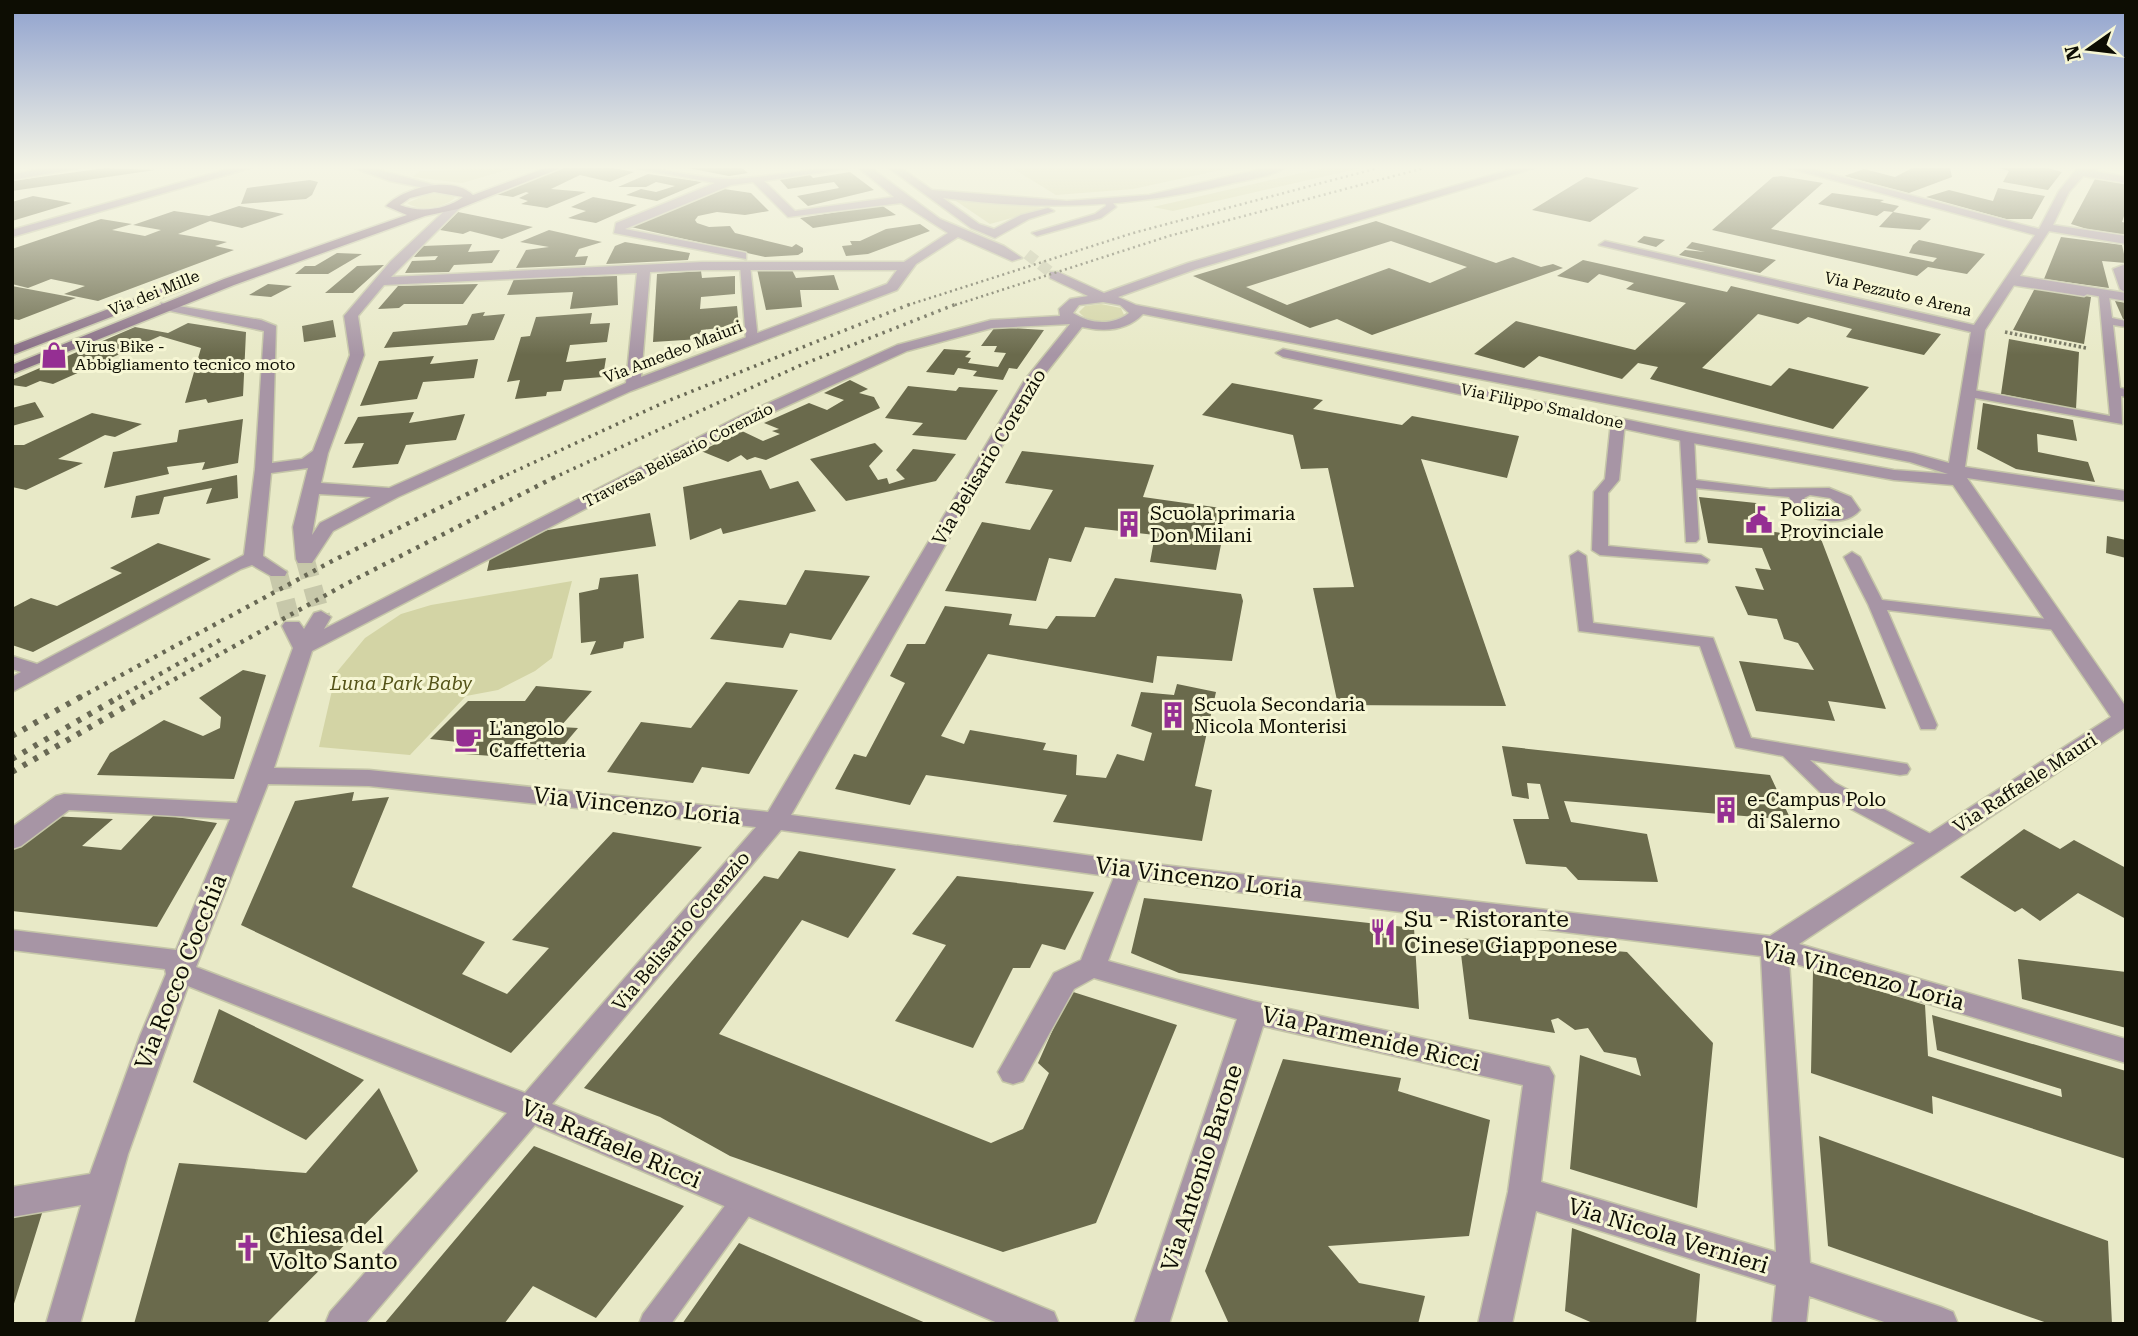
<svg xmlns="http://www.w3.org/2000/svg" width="2138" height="1336" viewBox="0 0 2138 1336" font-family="'Roboto Serif',serif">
  <rect width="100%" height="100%" fill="#e8e9c7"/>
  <path fill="#d3d4a5" d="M513,168L462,183L413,177L419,171Z
    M1012,168H1230L1133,189L1056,195Z
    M1324,168H1361L1173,211L1153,207Z
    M428,194H448L455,198C443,208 420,212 407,203Z
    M953,199L1047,208L990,224Z
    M1101,304L1121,308L1124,315C1111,323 1089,325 1079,312L1085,306Z
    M572,581L552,658L535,671L498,690L466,696L410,755L319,747L336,673L365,638L401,614L431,605Z"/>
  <path fill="#6a6a4c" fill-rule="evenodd" d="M105,168L155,170L12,191V181Z
    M562,168H613L634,172L610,182L580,175L551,189L586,192L547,208L521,204L528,201L519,198L529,193L526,192L513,197L493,194Z
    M688,168H742L748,173L729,176Z
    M1912,168H1950L1952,177L1909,193L1844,176L1864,169L1895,177Z
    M1999,168H2048L2062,172L2048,190L2003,182L2009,171Z
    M850,172L874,190L808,206L797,196L839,188L834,182L788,189L779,179L809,174L813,178Z
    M648,174L702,182L657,201L626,195L641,189L656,192L675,186L656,182L646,187H618Z
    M1781,176L1823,183L1771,229L1933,262L1937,258L1909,253L1913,245L1919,240L1985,254L1967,274L1928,267L1917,276L1712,230L1773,177Z
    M1586,177L1639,188L1590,222L1532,210Z
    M2095,179L2126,184V210L2122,222L2126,223V235L2087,229L2071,224Z
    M310,180L318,182L312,195L306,199L241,204L247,188Z
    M1998,188L2045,196L2032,219H2006L1926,197L1949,190L1993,201Z
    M724,189L751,193L769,211L745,215L717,212L698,216L695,220L697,223L709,227L730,226L735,233L792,247L796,244L803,248V252L798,255L765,257L631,227Z
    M1832,193L1884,200L1880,202L1899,206L1893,212L1884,211L1877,216L1818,204Z
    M33,196L72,203L12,221V202Z
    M593,197L637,205L596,223L568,218L586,211L571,207Z
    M881,205L896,215L813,228L800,218Z
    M239,206L284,214L242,228L210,221L178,234L227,242L215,246L234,250L98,301L64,294L85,286L51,279L28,288L12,284V249L101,219L132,224L112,230L145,236L161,230L133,225L174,211L209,216Z
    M458,212L533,227L502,239L470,231L463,234L440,230Z
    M1893,212L1931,219L1920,230L1879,227Z
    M1376,221L1496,263L1513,257L1541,267L1553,264L1563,268L1372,335L1337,319L1310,328L1193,276ZM1391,241L1467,267L1430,283L1389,268L1287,305L1246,287Z
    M920,224L930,231L868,254L846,256L842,246L852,245L850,241H860L886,229Z
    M549,230L602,242L579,249L575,257L588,256L585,265L516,268L526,250L549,247L520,242Z
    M1644,236L1665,240L1656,247L1637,242Z
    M2061,237L2122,245L2126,263L2102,261L2109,288L2044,279Z
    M625,242L690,253L688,260L606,264L615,246Z
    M1692,242L1776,260L1760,273L1679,255L1685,250L1705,252L1686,248Z
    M472,244L468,252L500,250L492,263L454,265L449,272L405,273L412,261L435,260L438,256L414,257L423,246Z
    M337,253L362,254L328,274H295L305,266H315Z
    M1583,260L1727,292L1731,286L1941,334L1924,355L1846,337L1852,329L1808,317L1798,324L1758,314L1702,368L1771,386L1789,368L1869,387L1833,429L1650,379L1658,367L1638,363L1622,379L1539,356L1524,368L1474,354L1516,321L1635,350L1686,303L1626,289L1634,283L1599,274L1588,283L1557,276Z
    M384,265L353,293H325L357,266Z
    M774,268V271L792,270L796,278L834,275L839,290H800L802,307L766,310L757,269Z
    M701,271L702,278L735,276V294L701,297L700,309L737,306L739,326L701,330L700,339L653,342L657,274Z
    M617,276L618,305L570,309L573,292L507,295L514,279Z
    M268,284L292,286L271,297L249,295Z
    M478,284L463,304H404L399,308L378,309L398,286Z
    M12,286L76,298L19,320L12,319Z
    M2035,288L2091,297L2084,344L2013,330Z
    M2115,301L2126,303V320L2123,319Z
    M485,312L483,316L505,314L494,340L384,348L393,332L467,325L472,314Z
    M592,313L590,324L610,323L607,342L570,345L566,362L606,358L603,377L564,380L561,391L547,392L546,396L515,399L520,380L507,382L521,337L530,336L536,317Z
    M333,320L336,337L304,342L302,326Z
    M188,323L246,332L243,396L208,403L206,399L185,403L201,348L160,336L53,384L40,381L26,387L12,385V380L135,327L168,333Z
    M995,327L1044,330L1017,369L1009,368L1003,380L973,376L977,371L958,368L954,375L926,372L944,349L971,351L965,357L971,358L968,363L998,367L1006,353L994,352L997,346H981Z
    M2009,339L2079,352L2076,409L2001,394Z
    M434,356L430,364L478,359L474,378L423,382L417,399L360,406L379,361Z
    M850,380L868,389L859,393L874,397L880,408L766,460L755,457L747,460L741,455L728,462L701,451L742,431L763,441L780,434L772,431L779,429L764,423L809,403L827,410L844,400L824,393Z
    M1232,383L1323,400L1313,409L1402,425L1412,416L1519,436L1507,478L1421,459L1506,706L1338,705L1313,588L1354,587L1328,468L1301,469L1293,435L1202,415Z
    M908,386L956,391L959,387L998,390L966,440L912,435L923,423L885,418Z
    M35,402L44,417L12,426V408Z
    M1983,403L2073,420L2077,441L2037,434L2038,452L2088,462L2095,482L2016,469L1977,449Z
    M414,412L409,423L465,414L456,440L406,445L398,464L352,468L364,443L344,444L358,417Z
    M92,413L142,424L115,437L105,435L58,459L83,463L26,490L12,487V445H24Z
    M243,419L238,463L202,470L205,462L167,467L169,474L104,488L113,452L177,442L179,430Z
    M875,443L883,451L869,466L878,480L887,478L889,484L905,479L896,470L913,449L956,454L936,481L846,501L810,459Z
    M1022,451L1154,465L1143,497L1228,509L1216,570L1150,562L1155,535L1085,527L1071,562L1049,558L1036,601L945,591L982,522L1030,530L1053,490L1005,483Z
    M761,470L770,489L798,481L816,511L723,534L721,528L690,540L683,487Z
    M237,475L238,498L206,504L212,488L164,497L159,514L131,518L136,496Z
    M1699,497L1756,503L1768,531L1821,539L1886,709L1828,701L1835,721L1756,711L1739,661L1814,670L1798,643L1784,639L1777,619L1748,615L1735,586L1764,590L1755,568L1771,570L1762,548L1708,543Z
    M650,513L656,546L487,571L491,553L530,533Z
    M2107,536L2126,540V558L2106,553Z
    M158,543L211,559L33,652L12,645V608L31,598L57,606L122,573L110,568Z
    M805,570L870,576L831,640L790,633L783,648L710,639L739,600L786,605Z
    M638,574L644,638L624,642L623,648L590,655L596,641L581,643L579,593L598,589L600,578Z
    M1115,578L1241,594L1243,601L1232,661L1157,656L1153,683L988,654L941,736L964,744L970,730L1046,743L1043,750L1077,755L1076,775L1106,778L1117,754L1144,761L1152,733L1131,726L1141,692L1174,695L1177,684L1216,692L1195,786L1212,790L1202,841L1053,822L1067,795L926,775L910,805L835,789L854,754L866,757L905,683L890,676L907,644H925L945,606L1012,614L1009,625L1047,629L1056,616L1095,617Z
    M243,670L266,675L234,779L97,775L110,753L164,720L203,736L220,728L221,717L199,698Z
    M726,682L798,690L749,774L702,767L693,783L607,772L641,722L691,728Z
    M536,686L592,691L560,727L578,728L551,760L464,754L476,744L430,739L468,701H525Z
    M1502,746L1770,775L1791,820L1564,801L1571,822L1647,834L1658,882L1578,880L1566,867L1526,864L1513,819H1549L1540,784L1527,783L1529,799L1512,796Z
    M354,792L352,801L389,797L352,887L485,942L462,974L507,994L549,948L512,940L613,832L702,847L511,1053L241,925L295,801Z
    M155,814L217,823L157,927L12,911V846L50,816L113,819L82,846L121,850Z
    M2024,829L2060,849L2074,840L2126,868V919L2078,893L2040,921L2022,908L2015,912L1960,877Z
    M799,851L896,869L848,938L802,920L719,1034L991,1143L1023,1129L1049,1073L1038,1063L1070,991L1177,1025L1096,1223L1003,1252L730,1156L660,1117L584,1088L764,876L778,879Z
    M957,876L1094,892L1065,950L1042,944L1030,968H1013L973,1048L895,1021L946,945L912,934Z
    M1144,898L1414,928L1419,1009L1179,973L1131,953Z
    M1459,938L1627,952L1713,1043L1697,1208L1570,1169L1580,1055L1641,1076L1636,1058L1604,1052L1588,1028L1575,1030L1558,1018L1551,1020L1555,1033L1469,1019Z
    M2018,959L2126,972V1028L2022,999Z
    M1813,971L1925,1005L1928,1056L2062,1097L2061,1089L1937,1050L1932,1015L2126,1071V1159L1932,1096L1933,1114L1811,1073Z
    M219,1009L364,1080L306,1140L193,1082Z
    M1283,1059L1401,1078L1398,1091L1490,1120L1469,1236L1328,1246L1359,1283L1425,1296L1418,1324H1229L1205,1271Z
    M379,1088L418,1171L266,1324H134L179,1163L306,1173Z
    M1819,1136L2108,1241L2112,1324H2050L1828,1246Z
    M534,1146L684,1206L596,1318L533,1286L504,1324H384Z
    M43,1210L13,1307L12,1306V1217Z
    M1572,1228L1700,1274L1696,1324H1595L1565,1311Z
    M739,1243L928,1324H682Z"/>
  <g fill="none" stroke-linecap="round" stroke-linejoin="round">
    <path stroke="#c7c8aa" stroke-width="11" stroke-dasharray="11 6" stroke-linecap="butt" d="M1027,254L1054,275"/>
    <path stroke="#c7c8aa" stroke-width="19" stroke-dasharray="19 10" stroke-linecap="butt" d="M305,559L321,617
      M278,572L292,626"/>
    <defs>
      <path id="lane" d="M1110,199L1116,207L1101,218L1037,236L1032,233L1095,214L1106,206L1105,202Z
        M745,262L750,265L758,340L752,344L746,340L740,265Z
        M2009,279L2084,290L2089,293L2084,296L2005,284V280Z
        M2104,293L2109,296L2112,318L2126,321V327L2113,325L2120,388L2126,389V397L2121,396L2122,424L1964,396V390L1968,389L2110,416L2099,296Z
        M1618,418L1625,422L1619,480L1608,493V546L1701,555L1709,560L1707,563L1600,555L1592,550L1594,492L1605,479L1611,422Z
        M1687,433L1694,437L1696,480L1770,489L1829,488L1851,497L1860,510C1842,531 1800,520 1789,497L1696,488L1699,539L1696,542H1686L1680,437ZM1810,495L1830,498L1845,509C1830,517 1815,510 1804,498Z
        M1578,551L1586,556L1593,623L1713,638L1751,738L1907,764L1910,769L1907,774L1900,775L1810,760L1835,783L1940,839L1943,844L1940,849H1926L1821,793L1783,756L1736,747L1700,646L1579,631L1570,556Z
        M1852,552L1860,557L1882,600L2056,620L2064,625L2056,630L1887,610L1937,725L1935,729H1921L1868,604L1844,557Z
        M745,1188L754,1191L758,1200L754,1209L671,1324H639L643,1314L736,1191Z"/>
      <path id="street" d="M49,168H78L12,180V174Z
        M232,168H250L12,237V230Z
        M354,168H371L449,189L444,192L390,181Z
        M636,168C667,168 698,179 728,179C768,178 807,168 847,168L764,181L795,211L894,197L859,168H871L940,219L1004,246L1022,258L1012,261L958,237L916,264L897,290L631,391L398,497L333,531L312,563H298L296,559L293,527L308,468L271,473L263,556L287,572L285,576H271L252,565L241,569L12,692V677L21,672L12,669V656L37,664L244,555L255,469L264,331L161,309V303L261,320L276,326L272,463L302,459L313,451L350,355L344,316L391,261L453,203L463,205L391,277L702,262H904L948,233L901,203L788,217L753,182L731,185L625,229L742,252L746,253V259L614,233L616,223L715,183ZM702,270H897L887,284L641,377L650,272ZM637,273L626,383L389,488L321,483L328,453L364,355L358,316L384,285ZM319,494L371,497L320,523L312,535Z
        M889,168H901L932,190L1067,201L1149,195L1266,168H1285C1270,177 1246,180 1229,184C1133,208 1041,211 943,198L979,224L994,229L1021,215L1048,208L1054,211L1029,219L995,238L971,228Z
        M1516,168H1534L1196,269L1118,297L1136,305L1913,453L1949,463L1971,332L1599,245L1605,241L1974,325L2035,235L1789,168H1807L2039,229L2059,191L2076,170L2098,168L2094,171L2126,177V183L2083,176L2069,192L2053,225L2126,236V244L2049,231L2020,276L2126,293V301L2016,282L1985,330L1965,467L2126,491V501L1967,478L2126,707V727L1799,944L2126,1039V1063L1789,962L1810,1263L1941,1307L1953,1312L1958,1324H1890L1809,1296L1806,1324H1772L1776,1285L1536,1211L1512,1324H1478L1508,1192L1523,1085L1263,1026L1169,1324H1134L1237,1019L1094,978L1074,989L1023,1081L1013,1084L1003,1081L998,1072L1054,973L1081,960L1114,877L781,830L552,1104L1054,1312L1059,1324H1000L535,1125L365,1324H325L330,1312L507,1113L188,986L128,1154L80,1324H46L81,1205L12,1217V1187L90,1174L140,1036L166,974L165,969L12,950V930L176,950L230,819L69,810L21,846L12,849V827L56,796L64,794L237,803L293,648L282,626L285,622H299L304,629L314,613L321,611L331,617L324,629L742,415L897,345L991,320L1060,316L1059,309L1070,299L1088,296L1050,278V272H1058L1104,293L1188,263ZM1103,302L1120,305L1129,313C1113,326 1090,324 1073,313L1079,305ZM1143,314L1910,462L1948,474L1894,470L1687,432L1283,349L1276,353L1283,357L1687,442L1894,480L1953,485L2111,717L1770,936L1129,861L791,815L1038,383L1082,327C1104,332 1127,331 1143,314ZM1070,324L1024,381L768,812L369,770L274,768L312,651L754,421L907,351L992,328ZM268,784L369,786L756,827L525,1093L196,967ZM1138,880L1761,956L1776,1252L1541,1182L1554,1076L1549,1067L1253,1001L1108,961Z
        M2126,264V293L2120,289L2113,269Z"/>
      <path id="secondary" d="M545,168H561L458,209L425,216L234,285L12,374V365L224,279L407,215L386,206C404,187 453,175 473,195ZM434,192L463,197C446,210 419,213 400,205L410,198Z
        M184,280L190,284L189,287L12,355V346Z"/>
    </defs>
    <use href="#lane" stroke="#c5c6a8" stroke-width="3"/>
    <use href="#street" stroke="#c5c6a8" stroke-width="3"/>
    <use href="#secondary" stroke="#c5c6a8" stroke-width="3"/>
    <path stroke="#70715c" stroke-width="3.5" stroke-dasharray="2.5 2.5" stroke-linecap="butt" d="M2005,332L2086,348"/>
    <use href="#lane" fill="#a795a5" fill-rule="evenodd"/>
    <use href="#street" fill="#a795a5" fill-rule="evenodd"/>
    <use href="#secondary" fill="#886e86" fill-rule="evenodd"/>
    <path stroke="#686854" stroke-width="2.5" stroke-dasharray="2 3.5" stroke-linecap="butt" d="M908,305L1133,233L1378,168
      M955,305L1169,236L1424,168"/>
    <path stroke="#686854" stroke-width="3.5" stroke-dasharray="2.5 5" stroke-linecap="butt" d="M500,478L665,402L913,303
      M553,478L801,365L959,303"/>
    <path stroke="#686854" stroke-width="4.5" stroke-dasharray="3.5 6" stroke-linecap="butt" d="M79,698L334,560L504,476
      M118,698L220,640
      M141,698L344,585L557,476"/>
    <path stroke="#686854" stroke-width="6" stroke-dasharray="4.5 8" stroke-linecap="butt" d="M12,736L82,696
      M12,759L121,696
      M12,772L144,696"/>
  </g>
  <linearGradient id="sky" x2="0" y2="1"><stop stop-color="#8fa1ce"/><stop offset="0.47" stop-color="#f5f5e6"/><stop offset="1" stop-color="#f5f5e6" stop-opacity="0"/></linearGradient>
  <rect width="2138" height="355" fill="url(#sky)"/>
  <defs>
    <symbol id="shop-bare" viewBox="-9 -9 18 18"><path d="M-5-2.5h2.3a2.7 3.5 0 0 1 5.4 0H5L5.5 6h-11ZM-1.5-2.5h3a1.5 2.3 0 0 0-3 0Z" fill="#952f93" stroke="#f6f6d4" stroke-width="2.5" paint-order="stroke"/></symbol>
    <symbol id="civic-bare" viewBox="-9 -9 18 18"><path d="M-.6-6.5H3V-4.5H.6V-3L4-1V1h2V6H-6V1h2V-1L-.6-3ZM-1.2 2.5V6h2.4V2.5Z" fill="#952f93" stroke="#f6f6d4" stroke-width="2.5" paint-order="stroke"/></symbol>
    <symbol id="building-bare" viewBox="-9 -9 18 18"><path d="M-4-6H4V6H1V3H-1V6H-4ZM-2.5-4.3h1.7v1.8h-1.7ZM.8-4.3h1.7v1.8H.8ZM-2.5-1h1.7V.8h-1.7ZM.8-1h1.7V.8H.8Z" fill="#952f93" stroke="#f6f6d4" stroke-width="2.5" paint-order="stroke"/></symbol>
    <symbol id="cafe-bare" viewBox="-9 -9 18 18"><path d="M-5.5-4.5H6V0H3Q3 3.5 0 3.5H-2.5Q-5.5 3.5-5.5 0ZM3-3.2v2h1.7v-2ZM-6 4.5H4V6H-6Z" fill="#952f93" stroke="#f6f6d4" stroke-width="2.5" paint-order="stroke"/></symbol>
    <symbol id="restaurant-bare" viewBox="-9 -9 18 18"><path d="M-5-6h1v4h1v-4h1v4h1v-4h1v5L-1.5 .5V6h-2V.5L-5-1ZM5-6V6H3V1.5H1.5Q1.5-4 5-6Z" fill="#952f93" stroke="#f6f6d4" stroke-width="2.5" paint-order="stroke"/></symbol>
    <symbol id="church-bare" viewBox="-9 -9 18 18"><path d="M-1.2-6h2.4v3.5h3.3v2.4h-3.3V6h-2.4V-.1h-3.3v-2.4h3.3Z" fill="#952f93" stroke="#f6f6d4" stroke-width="2.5" paint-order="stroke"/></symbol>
  </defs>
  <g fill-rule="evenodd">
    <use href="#shop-bare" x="35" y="336" width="38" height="38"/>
    <use href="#civic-bare" x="1740" y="501" width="38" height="38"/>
    <use href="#building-bare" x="1110" y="505" width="38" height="38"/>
    <use href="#building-bare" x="1154" y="696" width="38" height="38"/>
    <use href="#cafe-bare" x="449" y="720" width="38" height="38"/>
    <use href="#building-bare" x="1707" y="791" width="38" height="38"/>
    <use href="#restaurant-bare" x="1364" y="913" width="38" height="38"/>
    <use href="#church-bare" x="229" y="1229" width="38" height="38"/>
  </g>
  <g text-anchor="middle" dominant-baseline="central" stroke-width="6" stroke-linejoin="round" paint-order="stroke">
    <g font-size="16" fill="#0d0d03" stroke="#f6f6d4">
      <text transform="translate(154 293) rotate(-22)">Via dei Mille</text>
      <text transform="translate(1898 294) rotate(13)">Via Pezzuto e Arena</text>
      <text transform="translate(673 352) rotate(-21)">Via Amedeo Maiuri</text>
      <text transform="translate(1542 406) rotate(12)">Via Filippo Smaldone</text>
      <text transform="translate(678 455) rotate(-27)">Traversa Belisario Corenzio</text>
    </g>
    <g font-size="16" fill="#0d0d03" stroke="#f6f6d4" text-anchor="start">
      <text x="75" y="346">Virus Bike -<tspan x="75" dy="18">Abbigliamento tecnico moto</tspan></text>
    </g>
    <g font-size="19" fill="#0d0d03" stroke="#f6f6d4">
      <text transform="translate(989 457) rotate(-59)">Via Belisario Corenzio</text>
      <text transform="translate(2025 783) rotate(-33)">Via Raffaele Mauri</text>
      <text transform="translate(681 931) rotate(-50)">Via Belisario Corenzio</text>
    </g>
    <g font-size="19" fill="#0d0d03" stroke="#f6f6d4" text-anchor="start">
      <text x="1780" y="509">Polizia<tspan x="1780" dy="22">Provinciale</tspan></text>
      <text x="1150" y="513">Scuola primaria<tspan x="1150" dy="22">Don Milani</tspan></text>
      <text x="1194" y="704">Scuola Secondaria<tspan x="1194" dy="22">Nicola Monterisi</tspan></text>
      <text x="489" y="728">L'angolo<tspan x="489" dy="22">Caffetteria</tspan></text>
      <text x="1747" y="799">e-Campus Polo<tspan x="1747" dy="22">di Salerno</tspan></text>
    </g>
    <g font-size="19" font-style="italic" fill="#555419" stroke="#f6f6d4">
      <text x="401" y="683">Luna Park Baby</text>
    </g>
    <g font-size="23" fill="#0d0d03" stroke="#f6f6d4">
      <text transform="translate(637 806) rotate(6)">Via Vincenzo Loria</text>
      <text transform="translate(1199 878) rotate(7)">Via Vincenzo Loria</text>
      <text transform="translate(181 972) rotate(-68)">Via Rocco Cocchia</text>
      <text transform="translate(1863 976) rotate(15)">Via Vincenzo Loria</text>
      <text transform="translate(1371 1039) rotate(13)">Via Parmenide Ricci</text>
      <text transform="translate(611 1144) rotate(23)">Via Raffaele Ricci</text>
      <text transform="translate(1202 1168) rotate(-72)">Via Antonio Barone</text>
      <text transform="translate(1668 1236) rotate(17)">Via Nicola Vernieri</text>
    </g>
    <g font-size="23" fill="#0d0d03" stroke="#f6f6d4" text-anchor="start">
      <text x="1404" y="919">Su - Ristorante<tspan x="1404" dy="26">Cinese Giapponese</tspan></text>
      <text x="269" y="1235">Chiesa del<tspan x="269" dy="26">Volto Santo</tspan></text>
    </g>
  </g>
  <rect width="2138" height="1336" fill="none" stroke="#0d0d03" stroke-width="28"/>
  <g transform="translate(2089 49) rotate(256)" stroke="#f6f6d4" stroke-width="5" paint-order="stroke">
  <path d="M0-5L12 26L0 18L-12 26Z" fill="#0d0d03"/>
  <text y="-10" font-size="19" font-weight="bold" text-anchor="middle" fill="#0d0d03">N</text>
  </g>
</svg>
